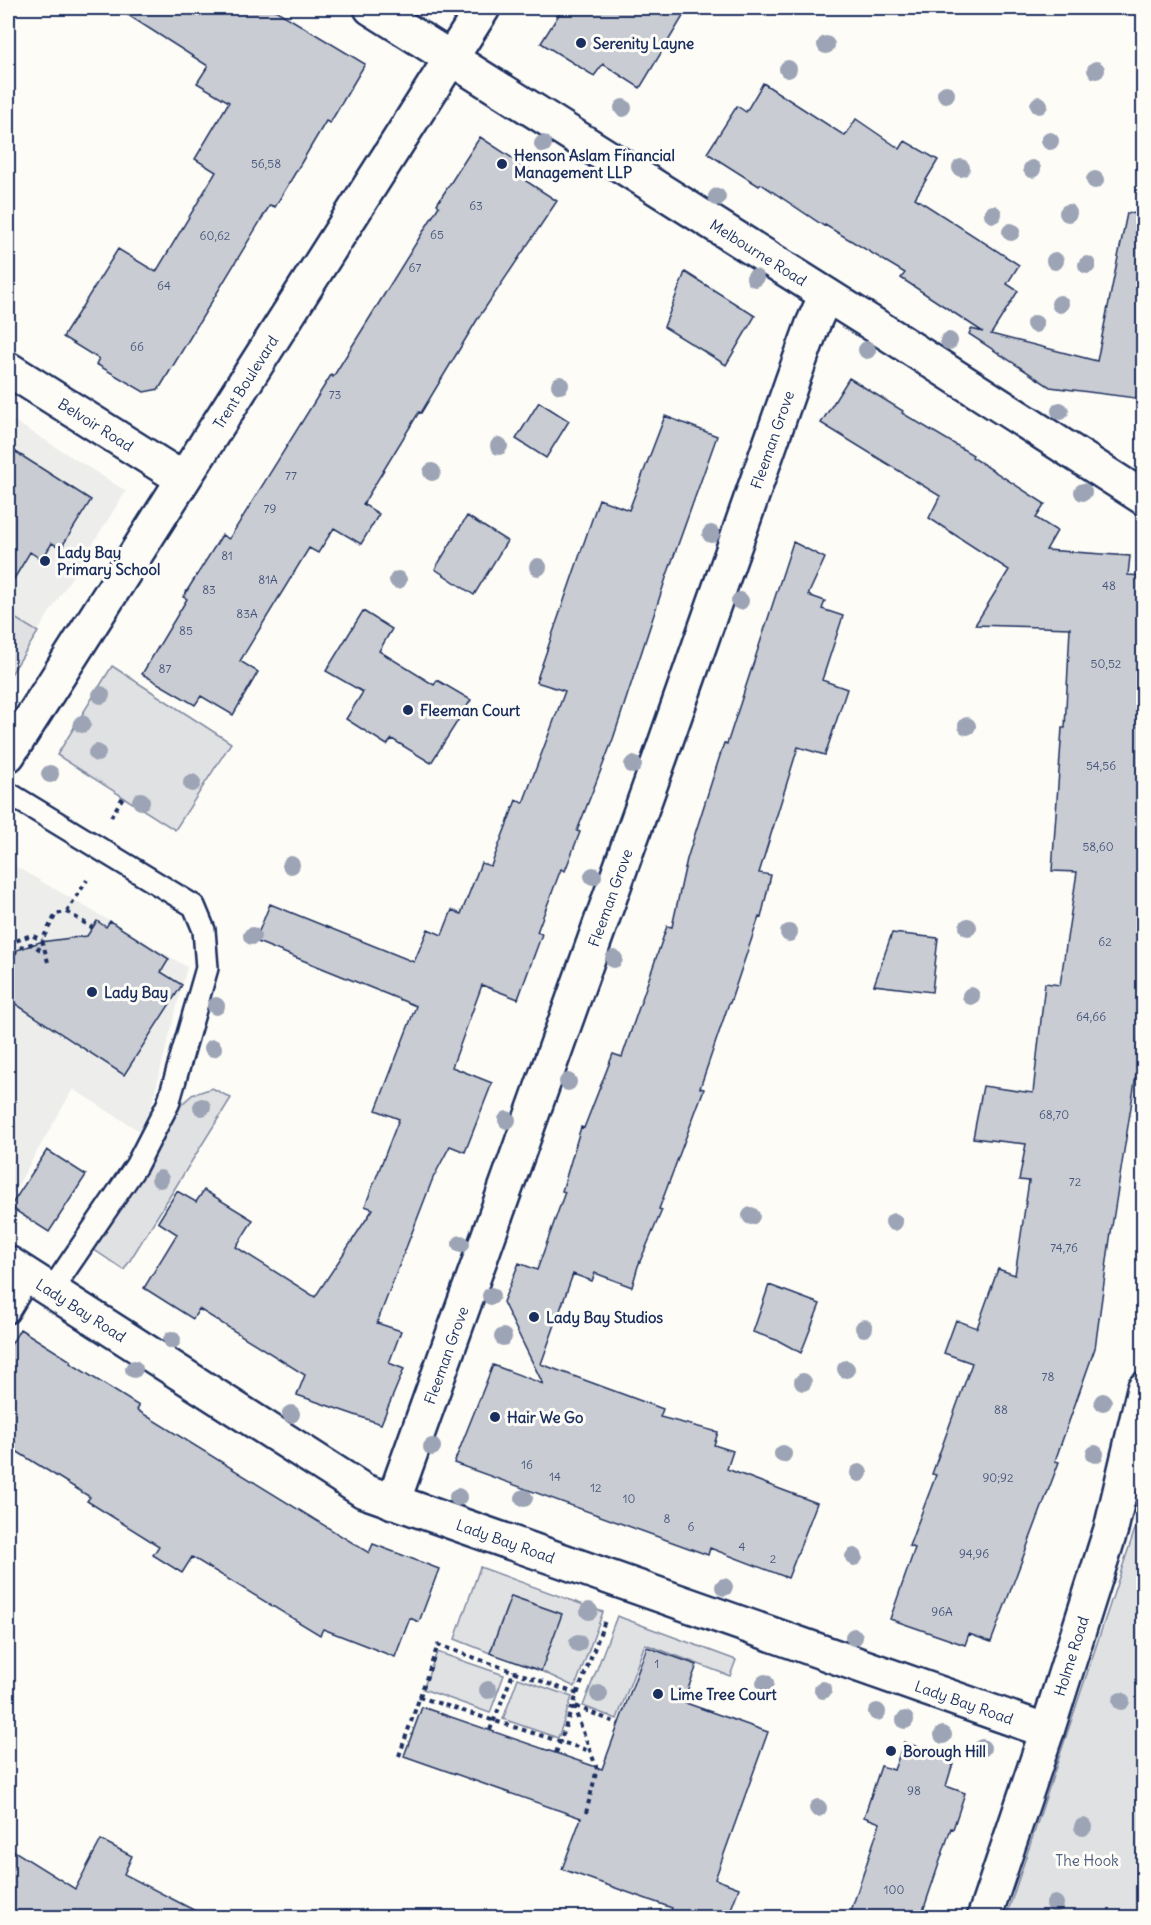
<svg xmlns="http://www.w3.org/2000/svg" width="1151" height="1925" viewBox="0 0 1151 1925" font-family="Delius,sans-serif">
  <rect width="100%" height="100%" fill="#fdfcf7"/>
  <filter id="ink" filterUnits="userSpaceOnUse"><feTurbulence type="fractalNoise" baseFrequency=".0167" numOctaves="2"/><feDisplacementMap in="SourceGraphic" scale="12" xChannelSelector="R" yChannelSelector="G"/><feConvolveMatrix kernelMatrix="1 2 1 2 8 2 1 2 1" color-interpolation-filters="sRGB"/></filter>
  <g filter="url(#ink)">
    <path fill="#edeeec" d="M8,417L126,491L8,679Z
      M8,862L136,936L187,967L144,1134L73,1089L8,1202Z"/>
    <path fill="#e0e1e3" stroke="#7e88a0" stroke-width="1.5" d="M8,614L38,632L8,679Z
      M112,666L231,743L175,830L57,755Z
      M212,1088L231,1098L124,1270L93,1249L182,1104L192,1095Z
      M1143,1505V1917H1006Z
      M480,1567L603,1612L575,1687L541,1671L561,1614L511,1596L490,1653L455,1639Z
      M617,1616L736,1660L730,1676L645,1644L617,1719L583,1706Z
      M437,1652L504,1675L490,1713L423,1689Z
      M518,1678L572,1697L558,1738L503,1719Z"/>
    <path fill="#c9ccd3" stroke="#1b2f5e" stroke-width="1.5" d="M117,8H272L365,64L330,123L326,121L275,207L270,205L159,389L144,392L96,364L99,359L63,337L118,249L156,272L216,172L195,159L229,102L197,83L208,66Z
      M563,8H688L640,88L603,64L594,76L541,43Z
      M763,83L845,136L856,119L900,149L905,141L938,160L915,198L1019,265L1007,284L1018,291L991,334L1097,361L1127,213L1143,214V399L1050,387L969,334L971,329L983,332L901,278L905,273L825,225L824,226L761,184L759,186L707,153L737,106L746,112Z
      M480,137L532,171L526,181L557,201L477,320L421,413L419,412L363,504L379,514L361,544L334,528L318,553L309,548L240,661L258,672L233,715L201,696L195,705L142,674L187,599L183,597L222,535L229,539L331,375L333,377L382,298L439,206L437,204Z
      M685,272L755,316L726,365L664,327Z
      M849,378L903,411L902,413L973,455L972,457L1045,504L1036,518L1057,531L1046,550L1130,556L1128,575L1143,576V998L1137,1069L1110,1239L1095,1348L1055,1461L1059,1462L991,1642L969,1634L965,1645L890,1619L915,1548L909,1546L936,1475L932,1474L972,1363L944,1353L956,1320L977,1328L998,1269L1015,1275L1029,1181L1019,1180L1026,1144L973,1138L983,1086L1033,1093L1045,983L1060,985L1077,872L1052,871L1062,728H1065L1070,628L975,625L1009,570L929,518L940,496L821,423Z
      M539,402L569,421L546,458L516,439Z
      M665,416L717,436L666,578L613,739L577,831L580,832L565,871L561,869L537,932L542,934L518,999L482,985L452,1067L492,1083L465,1152L450,1146L433,1178L377,1323L401,1331L389,1363L404,1369L381,1424L297,1395L305,1375L199,1309L193,1319L144,1288L177,1234L158,1222L177,1191L196,1202L204,1190L253,1220L236,1247L315,1297L373,1209L365,1206L399,1119L376,1110L416,1006L255,941L270,904L414,962L428,929L442,935L452,910L461,914L481,863L491,866L516,800L523,803L565,691L536,682L599,499L629,510Z
      M8,447L91,500L61,548L52,543L42,560L30,552L8,589Z
      M467,516L507,541L474,595L435,569Z
      M793,542L825,558L808,595L825,601L822,609L843,616L822,680L847,689L825,755L798,747L759,873L771,875L761,918L759,917L730,1003H729L700,1088L704,1089L659,1209L662,1210L638,1266L632,1287L595,1273L592,1281L573,1274L541,1364L663,1409L660,1417L718,1432L714,1445L733,1451L727,1469L817,1503L788,1578L710,1548L708,1555L454,1463L493,1365L543,1384L503,1302L519,1263L537,1270L565,1192L562,1191L581,1127L584,1128L613,1054L622,1057L667,926L672,927L687,859L724,743L727,744Z
      M363,611L392,629L379,651L434,685L437,680L471,700L431,763L392,739L387,745L346,719L363,692L326,671Z
      M97,921L106,927L110,921L169,959L161,972L182,985L124,1075L8,999V979L13,972L11,962L17,950L40,942L87,936Z
      M892,933L938,938L932,992L874,985Z
      M47,1150L86,1175L49,1232L10,1207Z
      M769,1285L820,1304L801,1353L779,1341L753,1332Z
      M20,1329L71,1361L70,1363L139,1406L137,1410L369,1553L373,1544L439,1569L419,1622L410,1618L395,1657L323,1629L320,1635L192,1557L182,1573L153,1555L159,1546L87,1501L90,1497L8,1446V1350Z
      M511,1596L562,1614L541,1671L490,1653Z
      M647,1647L697,1665L683,1702L768,1732L715,1879L739,1888L728,1917H690L671,1911L672,1908L562,1869L581,1818L404,1756L422,1707L602,1769Z
      M904,1742L954,1760L946,1786L965,1793L953,1829L951,1828L921,1917H872L851,1911L880,1823L864,1817L881,1766L894,1770Z
      M101,1840L132,1856L124,1874L207,1917H8V1847L75,1889Z"/>
    <g fill="none" stroke-linecap="round" stroke-linejoin="round">
      <defs>
        <path id="service" d="M8,793L194,906L204,930L207,968L168,1104L136,1166L51,1291
          M8,1312L29,1277"/>
        <g id="minor">
          <path id="s1" d="M371,8L895,338L1144,498"/>
          <path id="s2" d="M8,369L183,479"/>
          <path id="s3" d="M8,1263L364,1491L1047,1731"/>
          <path id="s4" d="M393,1502L661,755L793,379L813,324L826,295"/>
          <path id="s5" d="M984,1918L1047,1731L1111,1529L1144,1389"/>
        </g>
        <g id="tertiary">
          <path id="s6" d="M8,755L483,8"/>
        </g>
      </defs>
      <use href="#service" stroke="#1b2f5e" stroke-width="26"/>
      <use href="#minor" stroke="#1b2f5e" stroke-width="38"/>
      <use href="#tertiary" stroke="#1b2f5e" stroke-width="38"/>
      <path stroke="#1b2f5e" stroke-width="4" stroke-dasharray="4.5 4.5" stroke-linecap="butt" d="M111,817L123,797
        M67,912L93,928
        M8,944L31,935L42,940
        M8,961C18,951 13,949 31,944L44,952
        M48,962L42,940L56,914L67,912L87,880
        M419,1697L590,1751
        M490,1730L514,1671
        M556,1753L573,1705L619,1724
        M399,1756L438,1645L578,1694
        M586,1813L597,1769L573,1705L606,1618"/>
      <use href="#service" stroke="#fdfcf7" stroke-width="21"/>
      <use href="#minor" stroke="#fdfcf7" stroke-width="33"/>
      <use href="#tertiary" stroke="#fdfcf7" stroke-width="33"/>
    </g>
    <g fill="#9ca4b5">
      <circle cx="826" cy="45" r="9"/>
      <circle cx="788" cy="69" r="9"/>
      <circle cx="1096" cy="70" r="9"/>
      <circle cx="946" cy="94" r="9"/>
      <circle cx="1039" cy="105" r="9"/>
      <circle cx="623" cy="108" r="9"/>
      <circle cx="1050" cy="141" r="9"/>
      <circle cx="543" cy="144" r="9"/>
      <circle cx="961" cy="168" r="9"/>
      <circle cx="1032" cy="169" r="9"/>
      <circle cx="1095" cy="180" r="9"/>
      <circle cx="717" cy="197" r="9"/>
      <circle cx="1068" cy="213" r="9"/>
      <circle cx="993" cy="214" r="9"/>
      <circle cx="1011" cy="232" r="9"/>
      <circle cx="1055" cy="261" r="9"/>
      <circle cx="1087" cy="265" r="9"/>
      <circle cx="755" cy="278" r="9"/>
      <circle cx="1060" cy="304" r="9"/>
      <circle cx="1035" cy="324" r="9"/>
      <circle cx="949" cy="341" r="9"/>
      <circle cx="867" cy="350" r="9"/>
      <circle cx="560" cy="385" r="9"/>
      <circle cx="1060" cy="411" r="9"/>
      <circle cx="499" cy="446" r="9"/>
      <circle cx="432" cy="472" r="9"/>
      <circle cx="1083" cy="492" r="9"/>
      <circle cx="711" cy="534" r="9"/>
      <circle cx="538" cy="567" r="9"/>
      <circle cx="398" cy="580" r="9"/>
      <circle cx="740" cy="601" r="9"/>
      <circle cx="101" cy="695" r="9"/>
      <circle cx="82" cy="724" r="9"/>
      <circle cx="967" cy="726" r="9"/>
      <circle cx="97" cy="753" r="9"/>
      <circle cx="633" cy="765" r="9"/>
      <circle cx="50" cy="774" r="9"/>
      <circle cx="192" cy="783" r="9"/>
      <circle cx="141" cy="801" r="9"/>
      <circle cx="291" cy="865" r="9"/>
      <circle cx="593" cy="876" r="9"/>
      <circle cx="968" cy="927" r="9"/>
      <circle cx="789" cy="933" r="9"/>
      <circle cx="252" cy="936" r="9"/>
      <circle cx="614" cy="959" r="9"/>
      <circle cx="971" cy="996" r="9"/>
      <circle cx="216" cy="1006" r="9"/>
      <circle cx="213" cy="1048" r="9"/>
      <circle cx="568" cy="1082" r="9"/>
      <circle cx="202" cy="1107" r="9"/>
      <circle cx="507" cy="1120" r="9"/>
      <circle cx="160" cy="1179" r="9"/>
      <circle cx="751" cy="1216" r="9"/>
      <circle cx="894" cy="1222" r="9"/>
      <circle cx="461" cy="1244" r="9"/>
      <circle cx="491" cy="1296" r="9"/>
      <circle cx="864" cy="1328" r="9"/>
      <circle cx="503" cy="1337" r="9"/>
      <circle cx="172" cy="1340" r="9"/>
      <circle cx="134" cy="1369" r="9"/>
      <circle cx="846" cy="1369" r="9"/>
      <circle cx="803" cy="1382" r="9"/>
      <circle cx="1103" cy="1402" r="9"/>
      <circle cx="291" cy="1414" r="9"/>
      <circle cx="432" cy="1447" r="9"/>
      <circle cx="783" cy="1454" r="9"/>
      <circle cx="1095" cy="1454" r="9"/>
      <circle cx="859" cy="1473" r="9"/>
      <circle cx="458" cy="1497" r="9"/>
      <circle cx="524" cy="1498" r="9"/>
      <circle cx="854" cy="1557" r="9"/>
      <circle cx="724" cy="1587" r="9"/>
      <circle cx="589" cy="1611" r="9"/>
      <circle cx="854" cy="1637" r="9"/>
      <circle cx="578" cy="1643" r="9"/>
      <circle cx="765" cy="1683" r="9"/>
      <circle cx="488" cy="1690" r="9"/>
      <circle cx="823" cy="1690" r="9"/>
      <circle cx="599" cy="1694" r="9"/>
      <circle cx="1121" cy="1701" r="9"/>
      <circle cx="877" cy="1712" r="9"/>
      <circle cx="905" cy="1720" r="9"/>
      <circle cx="943" cy="1735" r="9"/>
      <circle cx="982" cy="1748" r="9"/>
      <circle cx="818" cy="1808" r="9"/>
      <circle cx="1083" cy="1827" r="9"/>
      <circle cx="1055" cy="1904" r="9"/>
    </g>
  </g>
  <g fill="#1b2f5e" stroke="#fdfcf7" stroke-width="2">
    <circle cx="581" cy="43" r="6"/>
    <circle cx="502" cy="164" r="6"/>
    <circle cx="45" cy="561" r="6"/>
    <circle cx="408" cy="710" r="6"/>
    <circle cx="92" cy="992" r="6"/>
    <circle cx="534" cy="1317" r="6"/>
    <circle cx="495" cy="1417" r="6"/>
    <circle cx="658" cy="1694" r="6"/>
    <circle cx="891" cy="1751" r="6"/>
  </g>
  <g text-anchor="middle" dominant-baseline="central" stroke-width="6" stroke-linejoin="round" paint-order="stroke">
    <g font-size="12" fill="#46567b">
      <text x="266" y="163">56,58</text>
      <text x="476" y="205">63</text>
      <text x="437" y="234">65</text>
      <text x="215" y="235">60,62</text>
      <text x="415" y="267">67</text>
      <text x="164" y="285">64</text>
      <text x="137" y="346">66</text>
      <text x="335" y="394">73</text>
      <text x="291" y="475">77</text>
      <text x="270" y="508">79</text>
      <text x="227" y="555">81</text>
      <text x="268" y="579">81A</text>
      <text x="1109" y="585">48</text>
      <text x="209" y="589">83</text>
      <text x="247" y="613">83A</text>
      <text x="186" y="630">85</text>
      <text x="1106" y="663">50,52</text>
      <text x="165" y="668">87</text>
      <text x="1101" y="765">54,56</text>
      <text x="1098" y="846">58,60</text>
      <text x="1105" y="941">62</text>
      <text x="1091" y="1016">64,66</text>
      <text x="1054" y="1114">68,70</text>
      <text x="1075" y="1181">72</text>
      <text x="1064" y="1247">74,76</text>
      <text x="1048" y="1376">78</text>
      <text x="1001" y="1409">88</text>
      <text x="527" y="1464">16</text>
      <text x="555" y="1476">14</text>
      <text x="998" y="1477">90;92</text>
      <text x="596" y="1487">12</text>
      <text x="629" y="1498">10</text>
      <text x="667" y="1518">8</text>
      <text x="691" y="1526">6</text>
      <text x="742" y="1546">4</text>
      <text x="974" y="1553">94,96</text>
      <text x="773" y="1558">2</text>
      <text x="942" y="1611">96A</text>
      <text x="657" y="1663">1</text>
      <text x="914" y="1790">98</text>
      <text x="894" y="1889">100</text>
    </g>
    <g font-size="15" font-weight="bold" fill="#1b2f5e" stroke="#fdfcf7" text-anchor="start">
      <text x="593" y="43">Serenity Layne</text>
      <text x="514" y="155">Henson Aslam Financial<tspan x="514" dy="17">Management LLP</tspan></text>
      <text x="57" y="552">Lady Bay<tspan x="57" dy="17">Primary School</tspan></text>
      <text x="420" y="710">Fleeman Court</text>
      <text x="104" y="992">Lady Bay</text>
      <text x="546" y="1317">Lady Bay Studios</text>
      <text x="507" y="1417">Hair We Go</text>
      <text x="670" y="1694">Lime Tree Court</text>
      <text x="903" y="1751">Borough Hill</text>
    </g>
    <g font-size="15" fill="#1b2f5e" stroke="#fdfcf7">
      <text stroke="none"><textPath href="#s1" startOffset="458">Melbourne Road</textPath></text>
      <text stroke="none"><textPath href="#s6" startOffset="442">Trent Boulevard</textPath></text>
      <text stroke="none"><textPath href="#s2" startOffset="104">Belvoir Road</textPath></text>
      <text stroke="none"><textPath href="#s4" startOffset="1128">Fleeman Grove</textPath></text>
      <text stroke="none"><textPath href="#s4" startOffset="642">Fleeman Grove</textPath></text>
      <text stroke="none"><textPath href="#s3" startOffset="87">Lady Bay Road</textPath></text>
      <text stroke="none"><textPath href="#s4" startOffset="156">Fleeman Grove</textPath></text>
      <text stroke="none"><textPath href="#s3" startOffset="573">Lady Bay Road</textPath></text>
      <text stroke="none"><textPath href="#s5" startOffset="276">Holme Road</textPath></text>
      <text stroke="none"><textPath href="#s3" startOffset="1059">Lady Bay Road</textPath></text>
    </g>
    <g font-size="15" fill="#4c5c7f" stroke="#fdfcf7">
      <text x="1087" y="1860">The Hook</text>
    </g>
  </g>
  <rect width="1151" height="1925" fill="none" stroke="#fdfcf7" stroke-width="30"/>
  <rect x="15" y="15" width="1121" height="1895" fill="none" stroke="#1b2f5e" stroke-width="2" filter="url(#ink)"/>
</svg>
